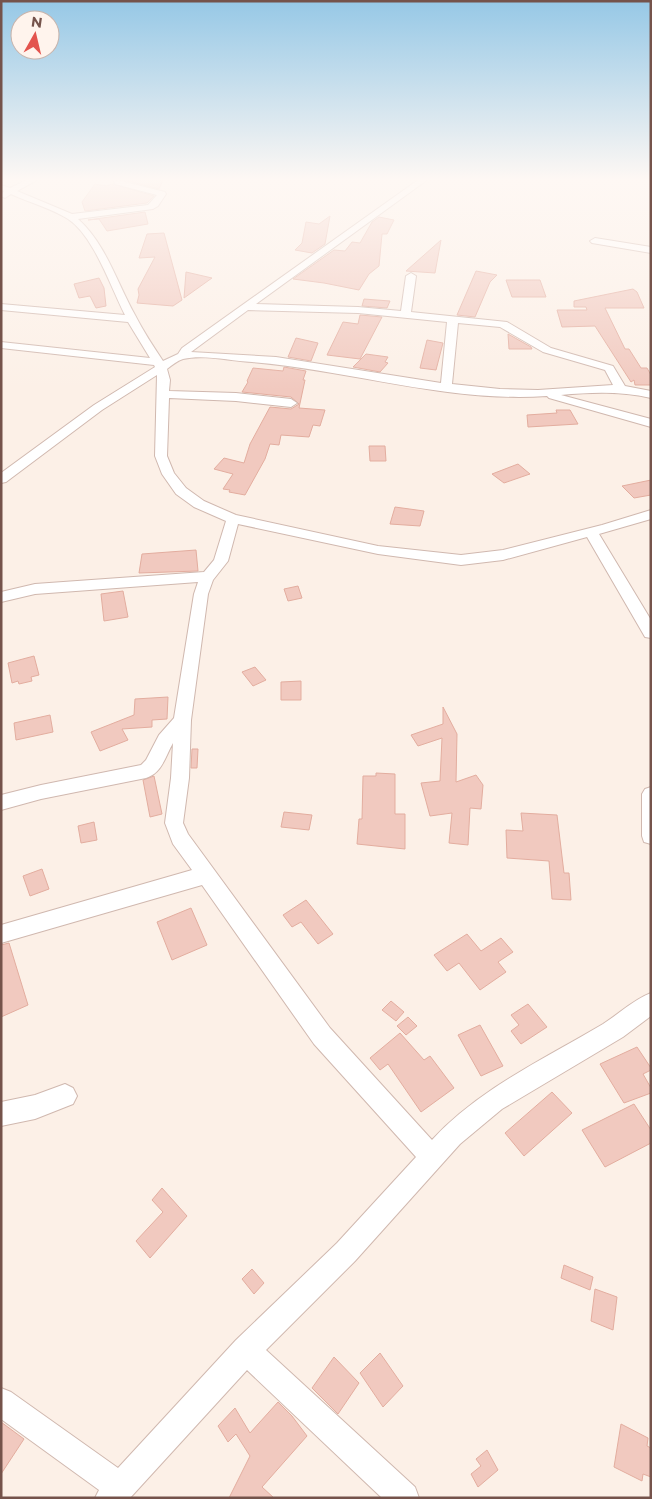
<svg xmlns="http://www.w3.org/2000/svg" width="652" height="1499" viewBox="0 0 652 1499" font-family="Montserrat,sans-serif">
  <rect width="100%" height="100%" fill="#fcf0e7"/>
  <path fill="#f1c9bf" stroke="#e3ad9f" d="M124,180H163L159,189Z
    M95,184L106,186L113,184L154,196L147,203L85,211L82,202Z
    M145,212L148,224L107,231L99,219L88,220Z
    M330,216L325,244L312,253L295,250L302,243L306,222L319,224Z
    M379,217L394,220L387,234H382L379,266L369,274L359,290L324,283L293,279L334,250L345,251L352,242L360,243L372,222Z
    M164,233L182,300L173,306L137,303L139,295L138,289L155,257L139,258L147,234Z
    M441,240L435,273L406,271Z
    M476,271L497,275L490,282L475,317L457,315Z
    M186,272L212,278L184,298Z
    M99,278L104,288L106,306L96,308L90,296L79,298L74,284Z
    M506,280H540L546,297H512Z
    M633,289L637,292L644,308H605L625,349H629L641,368H647L651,375V385H635L634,380L631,382L595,326L562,327L557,310H587L586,307H574V301Z
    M364,299L390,301L387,308L362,306Z
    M360,315L382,317L360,359L327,355L343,322L358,324Z
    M508,334L531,347L532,349H509Z
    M296,338L318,343L311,361L288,357Z
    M427,340L443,343L436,370L420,368Z
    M366,354L388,357L385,362L388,363L380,372L353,367Z
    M284,367L306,371L303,380H305L299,408L325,410L320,426L313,425L309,437L281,435L279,445L270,444L265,459L245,495L229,492L230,490L223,489L233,474L214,469L224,458L244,463L250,444L270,407L291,409L299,404L291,397L242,392L248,382L247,381L253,368L283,371Z
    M556,410H570L578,424L528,427L527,415L557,413Z
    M369,446H385L386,461H370Z
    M518,464L530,474L504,483L492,474Z
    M651,480V495L634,498L622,486Z
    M395,507L424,511L420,526L390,524Z
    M196,550L198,571L139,573L142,554Z
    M298,586L302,598L288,601L284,589Z
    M123,591L128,617L104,621L101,594Z
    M34,656L39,675L31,677L32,681L19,684L18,681L12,683L8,663Z
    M255,667L266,680L253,686L242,672Z
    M301,681V700H281V682Z
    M168,697L167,719L152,720V727L122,729L128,740L100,751L91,732L134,715L135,699Z
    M443,707L457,734L456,782L476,775L483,785L481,809L470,808L468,845L449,843L452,813L430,816L421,783L440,781L442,738L418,746L411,735L443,724Z
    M50,715L53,732L16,740L14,723Z
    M192,749H198L197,768H191Z
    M376,773L395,774V814H405V849L357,844L359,819H362L363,776H376Z
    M154,776L162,814L150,817L143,780Z
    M284,812L312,815L309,830L281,827Z
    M521,813L557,815L564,873H569L571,900L552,899L549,861L507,858L506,830L523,831Z
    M94,822L97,840L81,843L78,826Z
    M42,869L49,889L30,896L23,876Z
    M306,900L333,934L318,944L301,922L292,927L283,915Z
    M191,908L207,945L172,960L157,922Z
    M467,934L481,951L501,938L513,952L498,962L506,972L480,990L459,963L447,971L434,955Z
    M9,943L28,1005L1,1017V945Z
    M391,1001L404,1012L396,1021L382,1010Z
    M528,1004L547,1027L521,1044L511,1031L519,1025L511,1015Z
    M408,1017L417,1026L406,1035L397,1026Z
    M480,1025L503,1066L481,1076L458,1035Z
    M400,1033L424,1060L430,1056L454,1088L421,1112L388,1064L380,1070L370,1058Z
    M637,1047L651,1068V1070L643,1074L651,1088V1093L624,1103L600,1064Z
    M552,1092L572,1113L524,1156L505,1133Z
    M634,1104L651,1130V1143L605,1167L582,1130Z
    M162,1188L187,1216L150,1258L136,1241L163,1212L152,1200Z
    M564,1265L593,1277L590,1290L561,1278Z
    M252,1269L264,1283L254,1294L242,1279Z
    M595,1289L617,1297L613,1330L591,1321Z
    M380,1353L403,1386L383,1407L360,1373Z
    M334,1357L359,1383L338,1414L312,1388Z
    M278,1402L292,1416L307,1436L262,1487L274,1498H229L250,1456L236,1434L228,1442L218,1426L235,1408L250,1433Z
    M1,1422L24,1439L1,1474Z
    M621,1424L648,1438L647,1446L651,1448V1477L643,1474L642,1481L614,1467Z
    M487,1450L498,1470L478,1487L471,1474L481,1466L476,1459Z"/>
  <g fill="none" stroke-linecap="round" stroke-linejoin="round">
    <defs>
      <path id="street" d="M27,180H37L17,191L72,214L148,205L157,195L115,184L114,182L117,180L165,192L166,194L158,206L153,209L78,219C106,244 117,283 135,315C143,331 153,346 163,361L178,354L182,348L418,180H427L256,304L358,307L401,311L406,276L411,273L416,276L411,312L507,322L551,348L613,366L625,386L651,391V398C621,391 592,392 561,395L651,419V427L549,398L547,396C448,403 350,370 252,362C230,361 204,354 183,359C177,361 172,365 167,369L170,380L169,391L236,393L291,399L297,403L291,407L236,401L169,398L167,456L174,473L186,488L204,501L236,515L378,546L461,555L503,550L602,525L651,510V519L599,534L651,620V638L645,637L587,537L503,560L461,565L378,554L238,524L228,561L213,580L208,594L191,720L189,778L183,823L188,834L330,1028L432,1140C479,1089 544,1059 603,1024C619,1014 633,1000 651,993V1016L623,1037L502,1109L460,1144L355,1261L266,1350L415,1487L419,1498H382L247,1370L130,1498H95L99,1490L1,1419V1388L11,1392L118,1468L236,1340L337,1243L416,1157L314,1044L202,885L1,943V925L192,870L173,844L165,823L171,778L173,743C165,757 162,773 146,778L41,799L1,810V795L41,785L141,765L146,760L159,735L174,718L194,594L198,582L35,594L1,602V592L35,584L204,572L214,560L226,521L194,507L176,494L162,474L155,456L157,375L102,410L6,482L1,483V473L94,405L155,367L154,365L1,348V342L150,358L128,322L1,310V304L125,315C111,288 94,236 68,219C53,209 28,202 11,194L5,198L1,196L4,191L1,190V185L10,188ZM248,310L358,313L447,322L441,383L276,357L191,352ZM458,323L500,327L543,352L605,370L613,385L538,390L500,389L452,384Z
        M595,238L651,247V253L592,243L590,241Z
        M651,787V844L644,842L642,836V794L645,789Z
        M65,1084L73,1088L77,1096L73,1104L35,1119L1,1126V1102L35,1095Z"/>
    </defs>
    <use href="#street" stroke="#d0b8af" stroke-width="2"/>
    <use href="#street" fill="#fff" fill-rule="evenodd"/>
  </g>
  <linearGradient id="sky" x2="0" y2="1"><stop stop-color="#96c8e6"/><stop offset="0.46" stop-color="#fef8f4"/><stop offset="1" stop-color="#fef8f4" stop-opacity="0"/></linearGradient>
  <rect width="652" height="390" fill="url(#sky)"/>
  <rect width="652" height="1499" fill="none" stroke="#75534b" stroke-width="5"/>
  <g transform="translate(35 35) rotate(8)"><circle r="24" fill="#fff4ed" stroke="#c8b4ac"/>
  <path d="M0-4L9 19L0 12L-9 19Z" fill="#e3544e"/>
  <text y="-8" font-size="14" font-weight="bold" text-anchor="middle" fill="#75534b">N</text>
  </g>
</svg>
